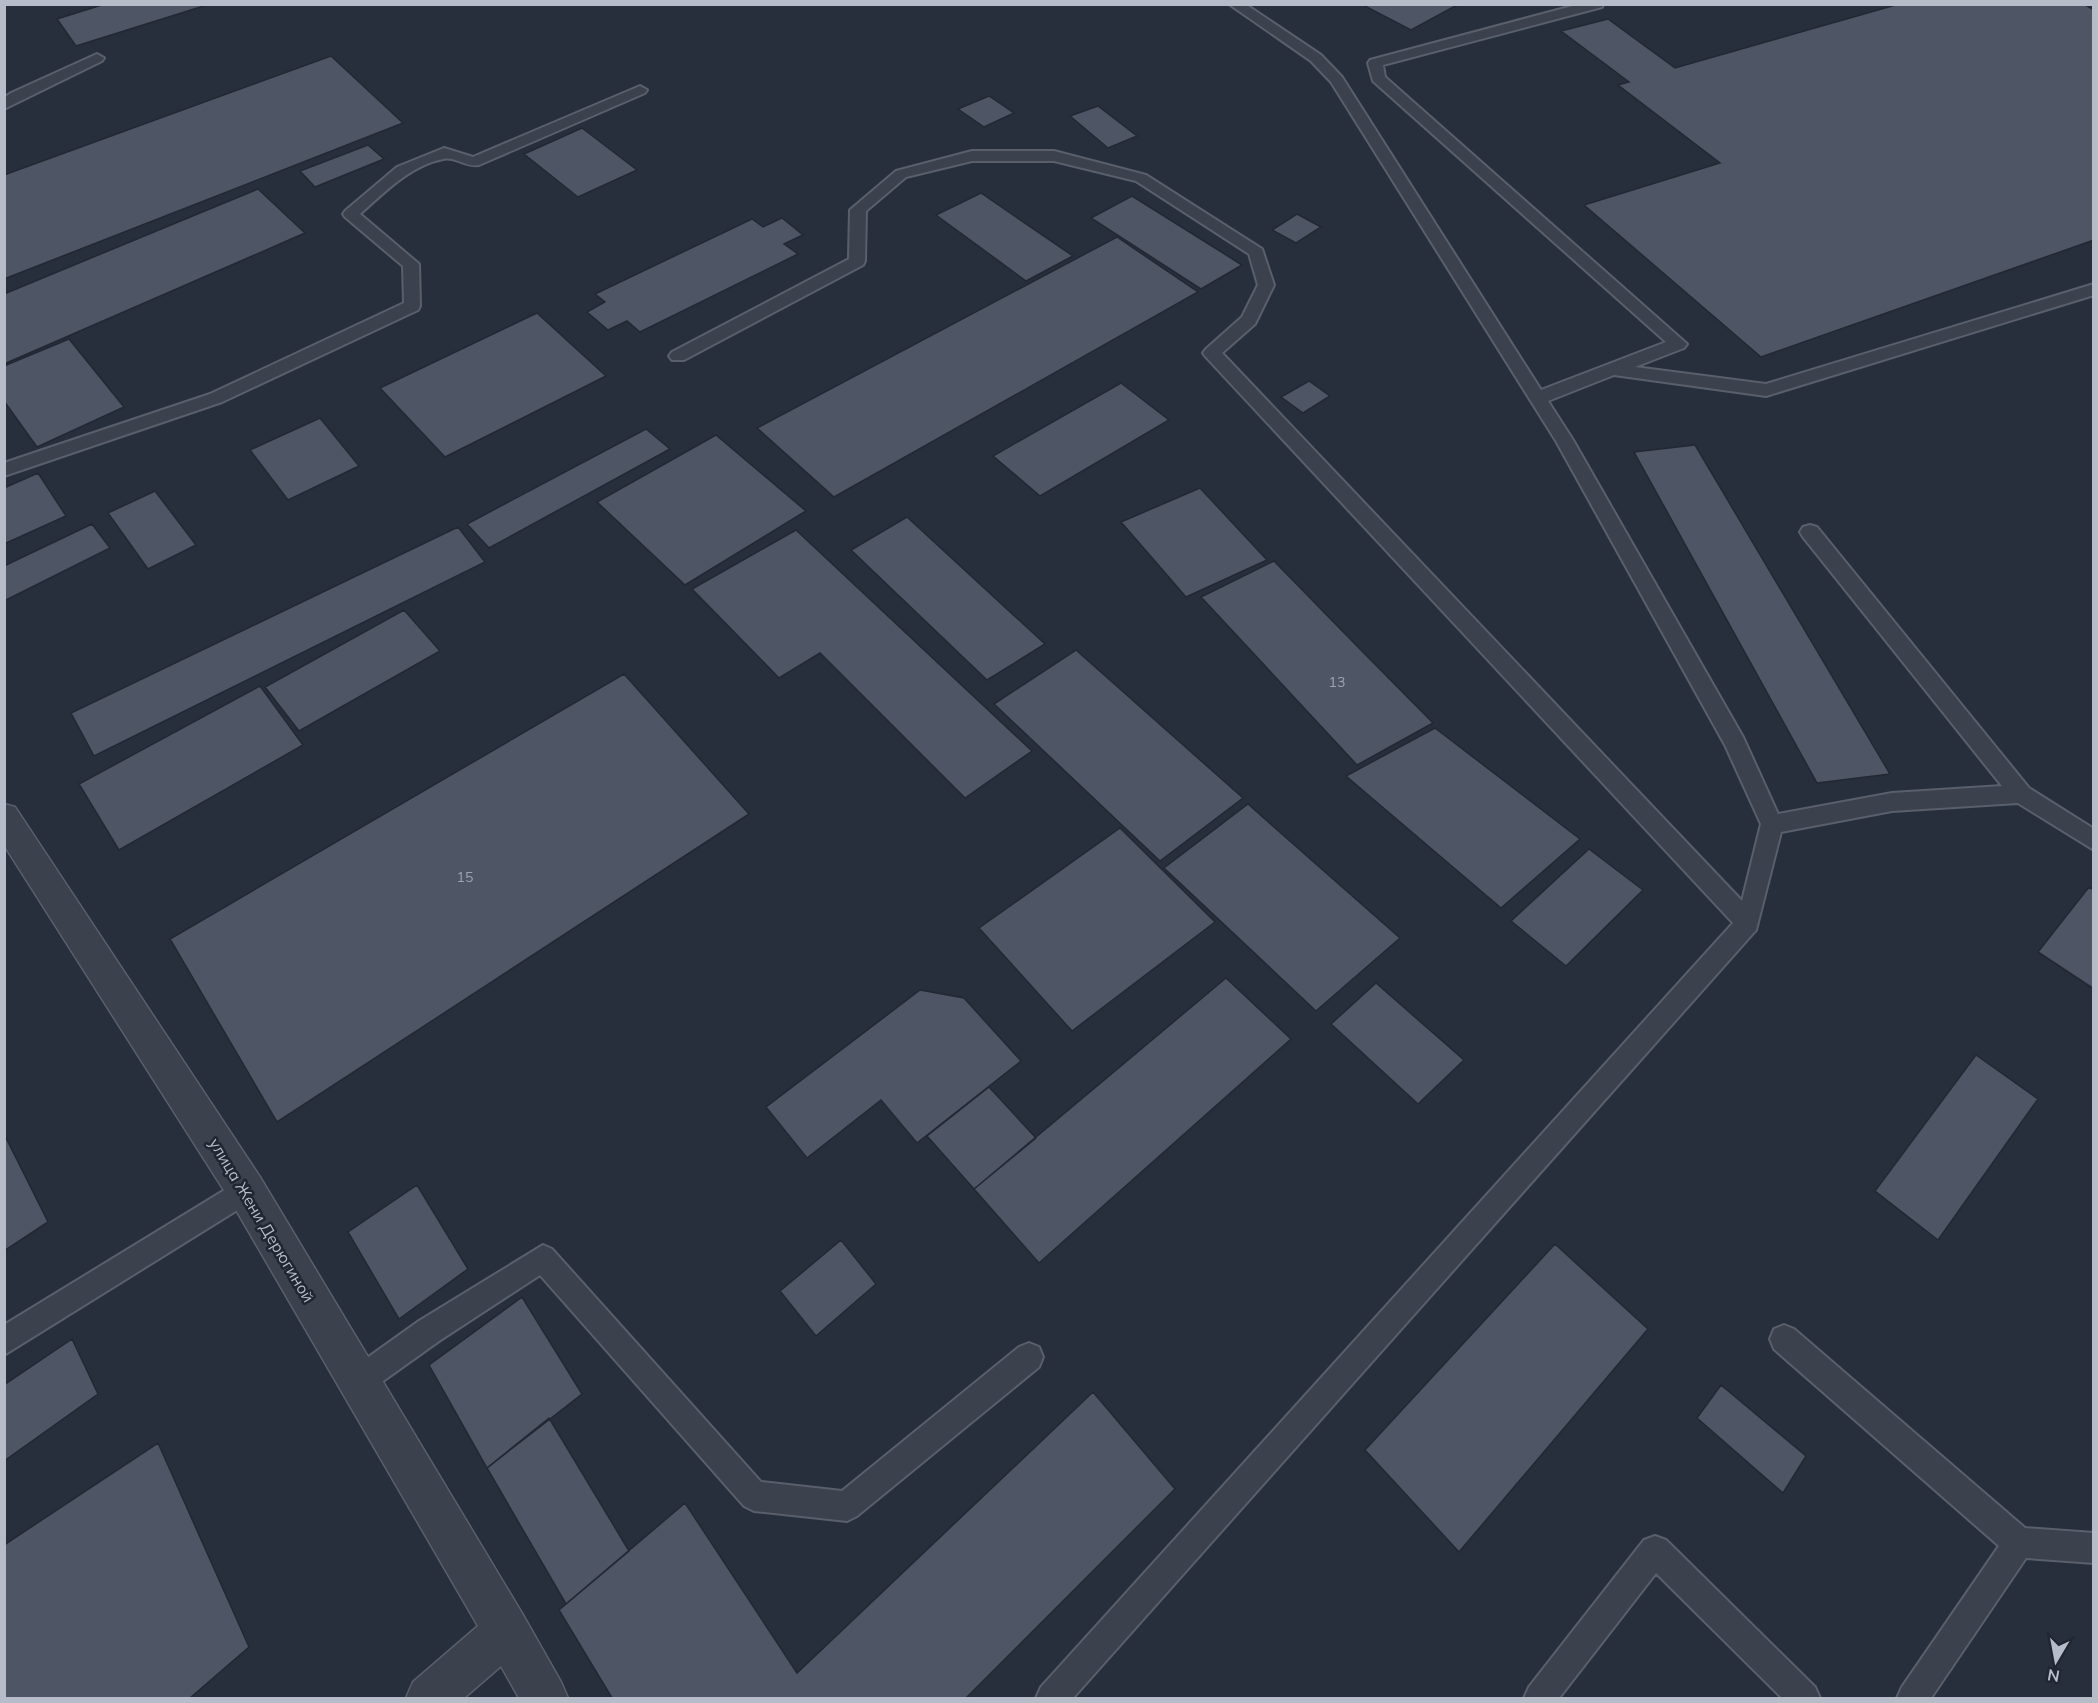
<svg xmlns="http://www.w3.org/2000/svg" width="2098" height="1703" viewBox="0 0 2098 1703" font-family="Mulish,sans-serif">
  <rect width="100%" height="100%" fill="#272f3d"/>
  <path fill="#4e5665" stroke="#222834" stroke-width="1.5" d="M105,4H210L76,46L57,19Z
    M1361,4H1459L1411,30Z
    M1899,4H2084L2094,10V240L1761,357L1584,205L1720,163L1618,85L1629,82L1561,31L1608,19L1675,68Z
    M331,56L403,123L4,279V175Z
    M989,96L1014,113L984,127L958,109Z
    M1098,106L1137,136L1108,148L1070,116Z
    M582,128L637,170L578,197L524,154Z
    M368,145L384,159L315,187L300,171Z
    M258,189L305,233L4,364V294Z
    M981,193L1073,256L1026,281L936,215Z
    M1132,196L1242,265L1201,289L1091,218Z
    M1297,214L1321,227L1296,243L1272,230Z
    M782,218L803,235L784,244L798,254L640,332L627,321L608,330L587,312L605,302L595,294L752,219L763,227Z
    M1117,237L1198,292L834,497L757,428Z
    M537,313L606,376L445,457L380,388Z
    M69,339L124,407L37,447L4,401V366Z
    M1309,381L1330,396L1303,413L1281,397Z
    M1121,383L1169,420L1040,496L993,456Z
    M320,418L359,466L288,500L250,450Z
    M646,429L670,449L489,548L467,524Z
    M716,435L806,511L685,585L597,502Z
    M1695,445L1890,774L1817,783L1634,452Z
    M38,473L66,516L4,544V488Z
    M1200,488L1267,560L1186,597L1121,522Z
    M155,491L196,545L148,569L108,513Z
    M907,517L1045,644L987,680L851,550Z
    M92,524L110,548L4,601V566Z
    M458,527L485,562L94,756L71,713Z
    M796,530L1032,751L965,798L820,653L779,678L692,589Z
    M1274,561L1353,642L1433,723L1357,765L1201,597Z
    M404,610L440,651L299,731L265,687Z
    M1076,650L1243,798L1160,861L994,704Z
    M624,674L749,814L277,1122L170,939Z
    M260,686L303,745L119,850L79,784Z
    M1435,728L1580,839L1501,908L1346,776Z
    M1248,804L1400,938L1316,1011L1164,868Z
    M1120,828L1215,922L1072,1031L979,928Z
    M1589,849L1643,890L1566,966L1511,921Z
    M2089,887L2094,890V989L2038,952Z
    M1226,978L1291,1039L1039,1263L974,1189Z
    M1376,983L1464,1060L1418,1104L1331,1024Z
    M920,990L964,998L1021,1061L917,1143L881,1100L807,1158L766,1107Z
    M1976,1055L2038,1099L1938,1240L1875,1191Z
    M989,1087L1036,1138L974,1189L927,1136Z
    M4,1134L48,1222L4,1251Z
    M417,1185L468,1269L399,1319L348,1232Z
    M841,1240L876,1284L816,1336L780,1291Z
    M1555,1244L1648,1329L1459,1552L1365,1450Z
    M522,1297L582,1394L487,1468L429,1365Z
    M72,1339L98,1394L4,1461V1385Z
    M1721,1385L1806,1456L1783,1493L1697,1418Z
    M1093,1392L1175,1489L966,1698H612L559,1610L685,1503L797,1673Z
    M549,1418L629,1551L566,1604L487,1468Z
    M158,1443L249,1647L190,1698H4V1545Z"/>
  <g fill="none" stroke-linecap="round" stroke-linejoin="round">
    <defs>
      <path id="service" d="M1229,4H1245L1321,55L1342,77L1541,390L1666,342L1373,81L1368,63L1370,60L1580,4H1603L1602,7L1383,65L1385,77L1687,344L1684,348L1635,367L1766,384L2094,284V295L1766,396L1614,375L1548,401L1573,440L1743,737L1778,814L1892,793L2002,786L1803,537L1800,532L1803,527L1810,525L1817,527L2029,788L2094,829V850L2018,803L1892,811L1781,832L1756,930L1073,1698H1036L1041,1687L1733,923L1206,357L1203,353L1206,349L1242,317L1258,285L1249,254L1136,181L1054,161H972L906,177L866,211L865,261L863,265L684,360H672L669,356L672,352L849,259L850,210L896,171L972,151H1054L1146,175L1262,249L1274,285L1255,324L1222,353L1742,901L1761,824L1725,745L1556,441L1331,82L1311,61Z
        M97,54L104,58L102,61L4,109V98L11,93Z
        M640,86L647,90L645,93L479,165C467,168 455,156 443,159C409,166 385,192 360,214L419,264L420,306L418,310L222,402L4,476V463L210,394L404,303L403,266L345,217L343,214L345,211L397,167L444,148L473,157Z
        M246,1177L255,1181L259,1190L255,1199L4,1355V1325Z
        M543,1245L552,1249L761,1482L842,1491L1019,1347L1029,1343L1039,1347L1043,1357L1039,1367L857,1516L847,1521L754,1511L744,1506L540,1275L439,1341L369,1391L359,1395L349,1391L345,1381L349,1371L419,1321Z
        M1784,1325L1794,1329L2025,1528L2094,1533V1563L2026,1558L1931,1698H1897L1902,1687L1999,1546L1774,1349L1770,1339L1774,1329Z
        M1655,1536L1666,1540L1815,1687L1820,1698H1782L1656,1573L1559,1698H1524L1529,1687L1644,1540Z"/>
      <path id="minor" d="M4,804L15,807L260,1177L523,1615L561,1682L568,1698H519L501,1666L464,1698H406L413,1682L478,1626L232,1203L4,845Z"/>
    </defs>
    <use href="#service" stroke="#595f6b" stroke-width="4"/>
    <use href="#minor" stroke="#595f6b" stroke-width="3"/>
    <use href="#service" fill="#3b414d" fill-rule="evenodd"/>
    <use href="#minor" fill="#3b414d" fill-rule="evenodd"/>
  </g>
  <g text-anchor="middle" dominant-baseline="central" stroke-width="5" stroke-linejoin="round" paint-order="stroke">
    <g font-size="14" fill="#9da3af">
      <text x="1337" y="682">13</text>
      <text x="465" y="877">15</text>
    </g>
    <g font-size="16" fill="#b7bdc8" stroke="#202632">
      <text transform="translate(262 1220) rotate(59)">улица Жени Дерюгиной</text>
    </g>
  </g>
  <rect width="2098" height="1703" fill="none" stroke="#b7bdc8" stroke-width="12"/>
  <g transform="translate(2056 1661) rotate(190)" stroke="#202632" stroke-width="4.5" paint-order="stroke">
  <path d="M0-4.5L10 22L0 15L-10 22Z" fill="#b7bdc8"/>
  <text y="-9" font-size="16" font-weight="bold" text-anchor="middle" fill="#b7bdc8">N</text>
  </g>
</svg>
